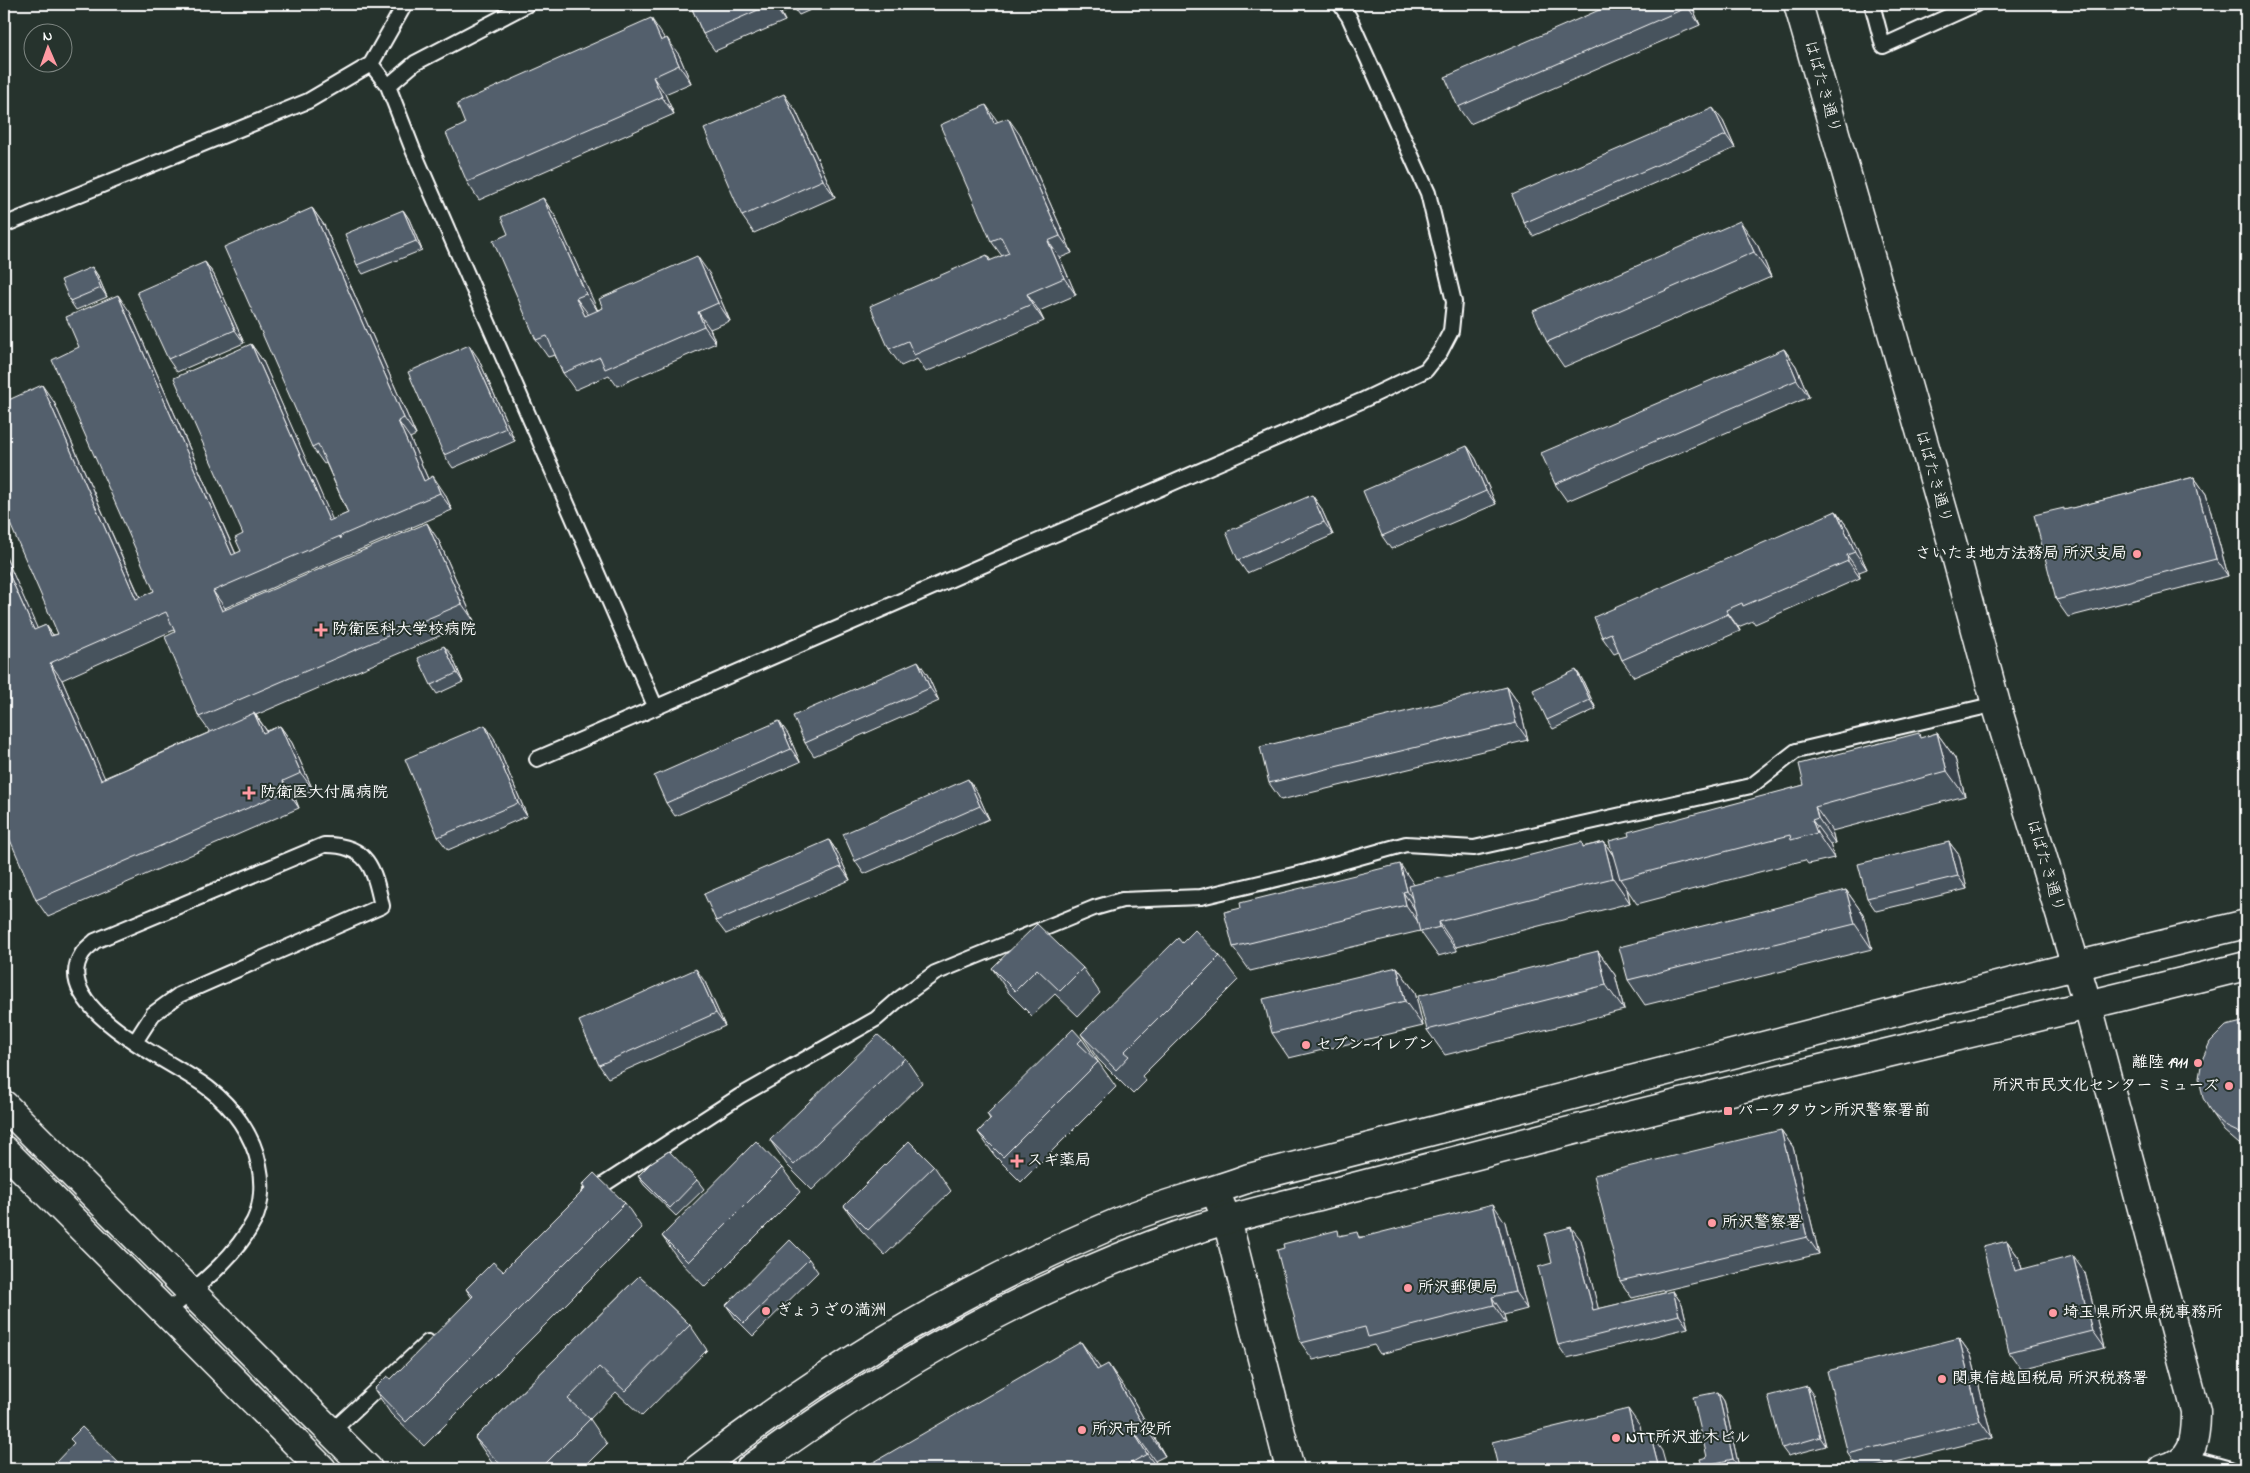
<svg xmlns="http://www.w3.org/2000/svg" width="2250" height="1473" viewBox="0 0 2250 1473" font-family="'Indie Flower','Klee One',sans-serif">
  <rect width="100%" height="100%" fill="#26332d"/>
  <filter id="ink" filterUnits="userSpaceOnUse"><feTurbulence type="fractalNoise" baseFrequency=".02" numOctaves="2"/><feDisplacementMap in="SourceGraphic" scale="10" xChannelSelector="R" yChannelSelector="G"/><feConvolveMatrix kernelMatrix="1 2 1 2 8 2 1 2 1" color-interpolation-filters="sRGB"/></filter>
  <g filter="url(#ink)">
    <g fill="none" stroke-linecap="round" stroke-linejoin="round">
      <defs>
        <path id="lane" d="M1872,4L1883,46L1976,4
          M371,64L388,86L413,150L655,706
          M388,86L415,63L528,4
          M4,225L308,101L371,64L405,4
          M537,759L1361,401L1426,370L1440,352L1451,331L1454,302L1428,193L1349,17L1340,4
          M135,1042L153,1014L179,995L382,906C374,870 369,844 324,845L95,941C91,945 85,949 82,954C47,1009 177,1063 208,1088C233,1107 253,1135 259,1165C263,1183 262,1204 254,1221C234,1259 198,1286 166,1313
          M589,1194L740,1096L876,1019L899,999L935,973L1094,908L1122,900L1201,897L1306,872L1406,844L1474,848L1751,786L1796,751L1996,704
          M331,1432L428,1342
          M2187,1457L2230,1469"/>
        <path id="street" d="M2088,1006L2196,1411C2196,1440 2194,1461 2163,1469
          M1215,1191L1227,1220L1290,1469"/>
        <path id="secondary" d="M1798,4L1956,556L1996,704L2088,1006
          M4,1105L368,1469
          M4,1150L322,1469
          M698,1469C828,1367 968,1285 1121,1221C1163,1203 1207,1194 1249,1178L2075,966L2246,924
          M750,1469C885,1369 1032,1285 1191,1231C1234,1216 1279,1206 1323,1195C1395,1176 1467,1158 1539,1139C1774,1078 2011,1025 2246,966"/>
      </defs>
      <use href="#lane" stroke="#fff" stroke-width="18"/>
      <use href="#street" stroke="#fff" stroke-width="31"/>
      <use href="#secondary" stroke="#fff" stroke-width="31"/>
      <use href="#lane" stroke="#26332d" stroke-width="14"/>
      <use href="#street" stroke="#26332d" stroke-width="28"/>
      <use href="#secondary" stroke="#26332d" stroke-width="28"/>
    </g>
    <path fill="#47525d" stroke="#fff" fill-rule="evenodd" d="M690,4H824L799,15L793,7L781,13L785,21L715,51L703,34Z
      M1613,4H1691L1700,25L1470,124L1458,107Z
      M663,36L665,39L679,55L691,83L665,94L674,114L479,200L467,182Z
      M796,111L835,197L754,233L742,216Z
      M1723,121L1735,148L1533,236L1524,223Z
      M998,122L1020,135L1072,253L1060,258L1076,295L1039,311L1044,321L926,372L917,359L901,366L889,349L987,255L991,261L1002,256L991,241Z
      M543,198L555,216L597,310L709,273L730,321L710,329L716,343L617,386L609,375L575,390L563,373L555,355L548,357L536,340L508,234Z
      M312,208L324,225L416,435L410,438L428,479L445,494L452,510L225,608L226,610L439,541L474,621L256,715L267,731L280,726L292,743L313,790L295,798L299,808L48,917L36,900L7,796L4,789V553L37,629L46,625L53,635L58,634L54,402L140,597L154,591L79,347L130,312L236,554L241,551L243,534L251,344L263,361L332,520L348,513L326,463L324,464L312,447ZM174,630L199,717L210,732L104,778L62,680Z
      M403,210L409,219L422,250L363,274L357,265Z
      M1758,246L1771,277L1564,367L1547,342Z
      M205,262L214,275L244,343L177,372L168,359Z
      M92,267L98,276L107,297L76,310L70,301Z
      M1784,349L1796,366L1809,397L1567,501L1555,484Z
      M478,358L515,441L453,468L444,455Z
      M1467,446L1476,459L1496,504L1391,549L1382,536Z
      M2194,477L2206,494L2228,576L2068,617L2056,600L2065,510Z
      M1312,495L1321,508L1333,535L1247,573L1238,560Z
      M1836,511L1848,528L1867,569L1859,572L1860,578L1755,624L1753,621L1738,627L1740,631L1634,677L1622,660L1619,652L1614,654L1602,637Z
      M451,654L463,682L437,694L431,685Z
      M1576,670L1582,679L1596,709L1553,729L1547,720Z
      M927,674L939,701L814,756L805,743Z
      M1507,687L1519,704L1528,740L1281,800L1269,783Z
      M1937,733L1955,758L1965,796L1832,831L1835,843L1830,844L1834,858L1808,864L1805,860L1637,904L1627,889L1630,903L1456,947L1457,951L1438,956L1420,931L1250,971L1233,947L1414,885L1604,842L1614,856L1629,836L1804,785L1922,738Z
      M788,734L800,762L675,816L666,803Z
      M494,738L527,816L448,850L438,837Z
      M977,792L989,819L864,874L855,861Z
      M829,840L838,853L850,880L726,934L716,921Z
      M1949,842L1959,855L1967,889L1876,911L1867,898Z
      M1846,890L1863,914L1872,949L1645,1005L1628,980Z
      M1182,943L1220,956L1238,980L1142,1076L1146,1081L1133,1094L1098,1059L1081,1034Z
      M1598,951L1615,975L1624,1010L1445,1055L1427,1030Z
      M1397,967L1415,992L1423,1026L1289,1058L1272,1033Z
      M992,968H1083L1100,993L1078,1016L1055,994L1032,1016L1009,993Z
      M705,982L725,1026L608,1078L599,1065Z
      M2246,1021V1147L2239,1144L2224,1131L2212,1114Z
      M1082,1039L1116,1087L1021,1182L995,1156L978,1132L990,1119L987,1114Z
      M905,1058L922,1083L812,1190L787,1165L770,1140Z
      M1781,1130L1793,1147L1819,1254L1632,1298L1620,1281Z
      M934,1166L951,1191L885,1255L861,1230L844,1206Z
      M782,1168L800,1192L705,1287L679,1260L662,1236Z
      M638,1176L697,1180L704,1189L676,1216L644,1185Z
      M582,1185L625,1203L642,1228L424,1446L391,1414L374,1389L391,1379L472,1298L466,1289L503,1271L585,1189Z
      M1505,1222L1527,1309L1504,1315L1506,1323L1380,1354L1374,1345L1313,1360L1301,1343L1341,1235L1361,1237Z
      M1581,1240L1598,1309L1673,1291L1682,1304L1688,1328L1567,1358L1558,1345L1552,1263Z
      M2007,1241L2019,1258L2022,1269L2085,1273L2104,1348L2021,1369L2009,1352Z
      M809,1259L818,1272L753,1336L735,1318L726,1305Z
      M639,1276L690,1325L707,1350L642,1416L616,1392L590,1419L607,1444L582,1469H498L492,1463L475,1438Z
      M1959,1338L1971,1355L1992,1438L1868,1469H1858L1848,1454Z
      M1100,1368L1132,1398L1165,1456L1155,1461L1160,1469H862Z
      M1718,1392L1724,1401L1739,1467L1732,1469H1704L1702,1466L1707,1457Z
      M1813,1395L1826,1446L1788,1456L1782,1448Z"/>
    <path fill="#39424c" stroke="#fff" d="M773,4H775L781,13L785,21Z
      M1686,4H1691L1700,25Z
      M651,18L663,36L673,58L661,41Z
      M667,38L679,55L691,83L679,65Z
      M653,77L665,94L674,114L662,97Z
      M784,94L796,111L835,197L823,180Z
      M986,105L998,122L994,123Z
      M1713,108L1723,121L1735,148L1726,135Z
      M1008,118L1020,135L1072,253L1060,236Z
      M543,198L555,216L598,311L586,294Z
      M312,208L324,225L416,435L404,418Z
      M403,210L409,219L422,250L416,241Z
      M1740,221L1758,246L1771,277L1754,252Z
      M1048,241L1060,258L1076,295L1064,278Z
      M697,256L709,273L730,321L718,303Z
      M205,262L214,275L244,343L235,330Z
      M92,267L98,276L107,297L101,288Z
      M1027,294L1039,311L1044,321L1032,304Z
      M118,295L130,312L244,573L232,555Z
      M576,298L589,315L585,316Z
      M698,312L710,329L716,343L704,326Z
      M251,344L263,361L341,539L329,521Z
      M469,345L478,358L515,441L506,428Z
      M1784,349L1796,366L1809,397L1797,380Z
      M42,385L54,402L148,616L136,599Z
      M398,421L410,438L435,495L424,481Z
      M1467,446L1476,459L1496,504L1486,491Z
      M433,476L445,494L452,510L440,493Z
      M2194,477L2206,494L2228,576L2216,559Z
      M1312,495L1321,508L1333,535L1324,522Z
      M1836,511L1848,528L1867,569L1855,552Z
      M427,523L439,541L474,621L462,604Z
      M4,553L46,648L34,630L4,563Z
      M1847,555L1859,572L1860,578L1848,561Z
      M213,591L225,608L234,629L222,611Z
      M1726,610L1738,627L1740,631L1728,614Z
      M46,625L58,642L51,636Z
      M444,646L451,654L463,682L457,673Z
      M918,661L927,674L939,701L930,688Z
      M50,663L62,680L113,797L101,780Z
      M1576,670L1582,679L1596,709L1590,700Z
      M1507,687L1519,704L1528,740L1516,723Z
      M254,713L266,730L275,750L263,733Z
      M779,721L788,734L800,762L791,749Z
      M485,725L494,738L527,816L518,803Z
      M280,726L292,743L313,790L301,773Z
      M1937,733L1955,758L1965,796L1947,771Z
      M968,779L977,792L989,819L980,806Z
      M283,781L295,798L299,808L287,791Z
      M1815,807L1832,831L1835,843L1818,818Z
      M1812,820L1830,844L1834,858L1817,833Z
      M829,840L838,853L850,880L841,867Z
      M1604,842L1621,867L1620,879L1627,889L1630,903L1613,878Z
      M1949,842L1959,855L1967,889L1958,876Z
      M1400,864L1417,889L1424,916L1407,891Z
      M1846,890L1863,914L1872,949L1855,924Z
      M1403,892L1420,917L1424,930L1406,905Z
      M1439,922L1456,947L1457,951L1440,927Z
      M1598,951L1615,975L1624,1010L1606,985Z
      M1397,967L1415,992L1423,1026L1405,1001Z
      M696,969L705,982L725,1026L716,1013Z
      M1781,1130L1793,1147L1819,1254L1807,1237Z
      M1493,1204L1505,1222L1527,1309L1515,1292Z
      M1571,1227L1581,1240L1602,1323L1593,1310Z
      M2007,1241L2019,1258L2027,1288L2015,1271Z
      M2073,1256L2085,1273L2104,1348L2092,1331Z
      M1673,1291L1682,1304L1688,1328L1679,1315Z
      M1492,1297L1504,1315L1506,1323L1494,1305Z
      M1959,1338L1971,1355L1992,1438L1980,1421Z
      M1081,1342L1106,1376L1097,1370Z
      M1108,1364L1132,1398L1165,1456L1141,1421Z
      M1807,1386L1813,1395L1826,1446L1820,1437Z
      M1718,1392L1724,1401L1739,1467L1733,1459Z
      M1628,1409L1640,1426L1647,1455L1635,1438Z
      M1130,1426L1155,1461L1160,1469H1158L1147,1454Z
      M1650,1434L1662,1451L1667,1469H1659Z"/>
    <path fill="#525f6c" stroke="#fff" d="M690,4H772L703,34Z
      M1613,4H1686L1688,7L1458,107L1445,77Z
      M651,18L661,41L667,38L679,65L653,77L662,97L467,182L446,133L465,124L457,104Z
      M784,94L823,180L742,216L704,129Z
      M986,105L994,123L1008,118L1060,236L1048,241L1064,278L1027,294L1032,304L914,355L908,341L889,349L870,306L987,255L989,261L1009,253L1001,237L991,241L940,125Z
      M1713,108L1726,135L1524,223L1512,195Z
      M543,198L586,294L576,298L585,316L603,308L599,299L697,256L718,303L698,312L704,326L605,369L600,357L563,373L547,336L536,340L493,241L508,234L501,217Z
      M312,208L404,418L398,421L424,481L433,476L440,493L213,591L222,611L427,523L462,604L199,717L165,637L175,632L166,612L50,663L101,780L254,713L263,733L280,726L301,773L283,781L287,791L36,900L4,826V797L7,796L4,789V563L34,630L46,625L51,636L58,634L4,510V402L42,385L136,599L154,591L52,360L79,347L66,317L118,295L232,555L241,551L235,538L243,534L174,378L251,344L329,521L348,513L318,444L312,447L224,247Z
      M403,210L416,241L357,265L345,234Z
      M1740,221L1754,252L1547,342L1533,311Z
      M205,262L235,330L168,359L137,292Z
      M92,267L101,288L70,301L61,280Z
      M469,345L506,428L444,455L408,372Z
      M1784,349L1797,380L1555,484L1541,453Z
      M1467,446L1486,491L1382,536L1363,491Z
      M2194,477L2216,559L2056,600L2034,515L2064,508V510Z
      M1312,495L1324,522L1238,560L1226,532Z
      M1836,511L1855,552L1847,555L1848,561L1743,606L1742,603L1726,610L1728,614L1622,660L1611,633L1602,637L1594,617Z
      M444,646L457,673L431,685L418,658Z
      M918,661L930,688L805,743L793,716Z
      M1576,670L1590,700L1547,720L1533,690Z
      M1507,687L1516,723L1269,783L1260,747Z
      M779,721L791,749L666,803L654,776Z
      M485,725L518,803L438,837L405,759Z
      M1919,733L1920,738L1937,733L1947,771L1815,807L1818,818L1812,820L1817,833L1791,840L1790,835L1620,879L1609,841L1629,836L1628,832L1804,785L1799,764Z
      M968,779L980,806L855,861L843,834Z
      M829,840L841,867L716,921L704,894Z
      M1582,842L1583,847L1604,842L1613,878L1439,922L1440,927L1420,932L1409,886Z
      M1949,842L1958,876L1867,898L1858,864Z
      M1400,864L1407,891L1403,892L1406,905L1233,947L1224,912L1241,908L1240,903Z
      M1846,890L1855,924L1628,980L1619,947Z
      M1037,924L1083,968L1060,991L1037,969L1015,991L992,968Z
      M1195,930L1220,956L1124,1052L1129,1056L1116,1070L1081,1034L1178,938L1182,943Z
      M1598,951L1606,985L1427,1030L1418,996Z
      M1397,967L1405,1001L1272,1033L1263,999Z
      M696,969L716,1013L599,1065L579,1021Z
      M2246,1021V1134L2244,1135L2227,1127L2212,1114L2203,1098L2199,1078L2202,1060L2210,1042L2226,1026Z
      M1073,1029L1082,1039L1078,1043L1098,1062L1003,1157L978,1132L991,1119L987,1114Z
      M878,1035L905,1058L794,1165L770,1140Z
      M1781,1130L1807,1237L1620,1281L1594,1175Z
      M756,1141L782,1168L688,1262L662,1236Z
      M909,1141L934,1166L868,1230L844,1206Z
      M669,1151L697,1180L670,1208L638,1176L652,1162Z
      M594,1173L625,1203L406,1422L374,1389L387,1376L391,1379L473,1296L466,1289L493,1262L503,1271L585,1189L582,1185Z
      M1493,1204L1515,1292L1492,1297L1494,1305L1368,1337L1365,1327L1301,1343L1277,1250L1284,1248L1283,1244L1338,1230L1339,1236L1357,1232L1359,1238Z
      M1571,1227L1593,1310L1673,1291L1679,1315L1558,1345L1538,1267L1552,1263L1545,1234Z
      M790,1240L809,1259L744,1323L726,1305Z
      M2007,1241L2015,1271L2073,1256L2092,1331L2009,1352L1983,1247Z
      M639,1276L690,1325L625,1391L599,1367L568,1399L590,1419L540,1469H505L475,1438Z
      M1959,1338L1980,1421L1848,1454L1827,1371Z
      M1081,1342L1097,1370L1108,1364L1141,1421L1130,1426L1147,1454L1120,1469H862Z
      M1807,1386L1820,1437L1782,1448L1768,1396Z
      M1718,1392L1733,1459L1702,1466L1700,1459L1707,1457L1693,1397Z
      M1628,1409L1635,1438L1650,1434L1659,1469H1489L1498,1467L1492,1442Z
      M82,1427L125,1469H56L58,1467L55,1463L74,1443L70,1439Z"/>
  </g>
  <g fill="#ff9aa2" stroke="#26332d" stroke-width="2">
    <circle cx="2137" cy="554" r="5"/>
    <path d="M318.5 622.5h5v5h5v5h-5v5h-5v-5h-5v-5h5z"/>
    <path d="M246.5 785.5h5v5h5v5h-5v5h-5v-5h-5v-5h5z"/>
    <circle cx="1306" cy="1045" r="5"/>
    <circle cx="2198" cy="1063" r="5"/>
    <circle cx="2229" cy="1086" r="5"/>
    <rect x="1723" y="1106" width="10" height="10" rx="2.5"/>
    <path d="M1014.5 1153.5h5v5h5v5h-5v5h-5v-5h-5v-5h5z"/>
    <circle cx="1712" cy="1223" r="5"/>
    <circle cx="1408" cy="1288" r="5"/>
    <circle cx="766" cy="1311" r="5"/>
    <circle cx="2053" cy="1313" r="5"/>
    <circle cx="1942" cy="1379" r="5"/>
    <circle cx="1082" cy="1430" r="5"/>
    <circle cx="1616" cy="1438" r="5"/>
  </g>
  <g text-anchor="middle" dominant-baseline="central" stroke-width="4" stroke-linejoin="round" paint-order="stroke">
    <g font-size="16" fill="#fff" stroke="#26332d">
      <text transform="translate(1822 87) rotate(74)">はばたき通り</text>
      <text transform="translate(1933 477) rotate(74)">はばたき通り</text>
      <text transform="translate(2045 866) rotate(73)">はばたき通り</text>
    </g>
    <g font-size="16" font-weight="bold" fill="#fff" stroke="#26332d" text-anchor="start">
      <text x="2127" y="554" text-anchor="end">さいたま地方法務局 所沢支局</text>
      <text x="332" y="630">防衛医科大学校病院</text>
      <text x="260" y="793">防衛医大付属病院</text>
      <text x="1316" y="1045">セブン-イレブン</text>
      <text x="2188" y="1063" text-anchor="end">離陸 1911</text>
      <text x="2219" y="1086" text-anchor="end">所沢市民文化センター ミューズ</text>
      <text x="1738" y="1111">パークタウン所沢警察署前</text>
      <text x="1027" y="1161">スギ薬局</text>
      <text x="1722" y="1223">所沢警察署</text>
      <text x="1418" y="1288">所沢郵便局</text>
      <text x="776" y="1311">ぎょうざの満洲</text>
      <text x="2063" y="1313">埼玉県所沢県税事務所</text>
      <text x="1952" y="1379">関東信越国税局 所沢税務署</text>
      <text x="1092" y="1430">所沢市役所</text>
      <text x="1626" y="1438">NTT所沢並木ビル</text>
    </g>
  </g>
  <rect width="2250" height="1473" fill="none" stroke="#26332d" stroke-width="20"/>
  <rect x="10" y="10" width="2230" height="1453" fill="none" stroke="#fff" stroke-width="2" filter="url(#ink)"/>
  <g transform="translate(48 48) rotate(358)"><circle r="24" fill="#26332d" stroke="#7d8581"/>
  <path d="M0-4L9 19L0 12L-9 19Z" fill="#ff9aa2"/>
  <text y="-8" font-size="14" font-weight="bold" text-anchor="middle" fill="#ffffff">N</text>
  </g>
</svg>
